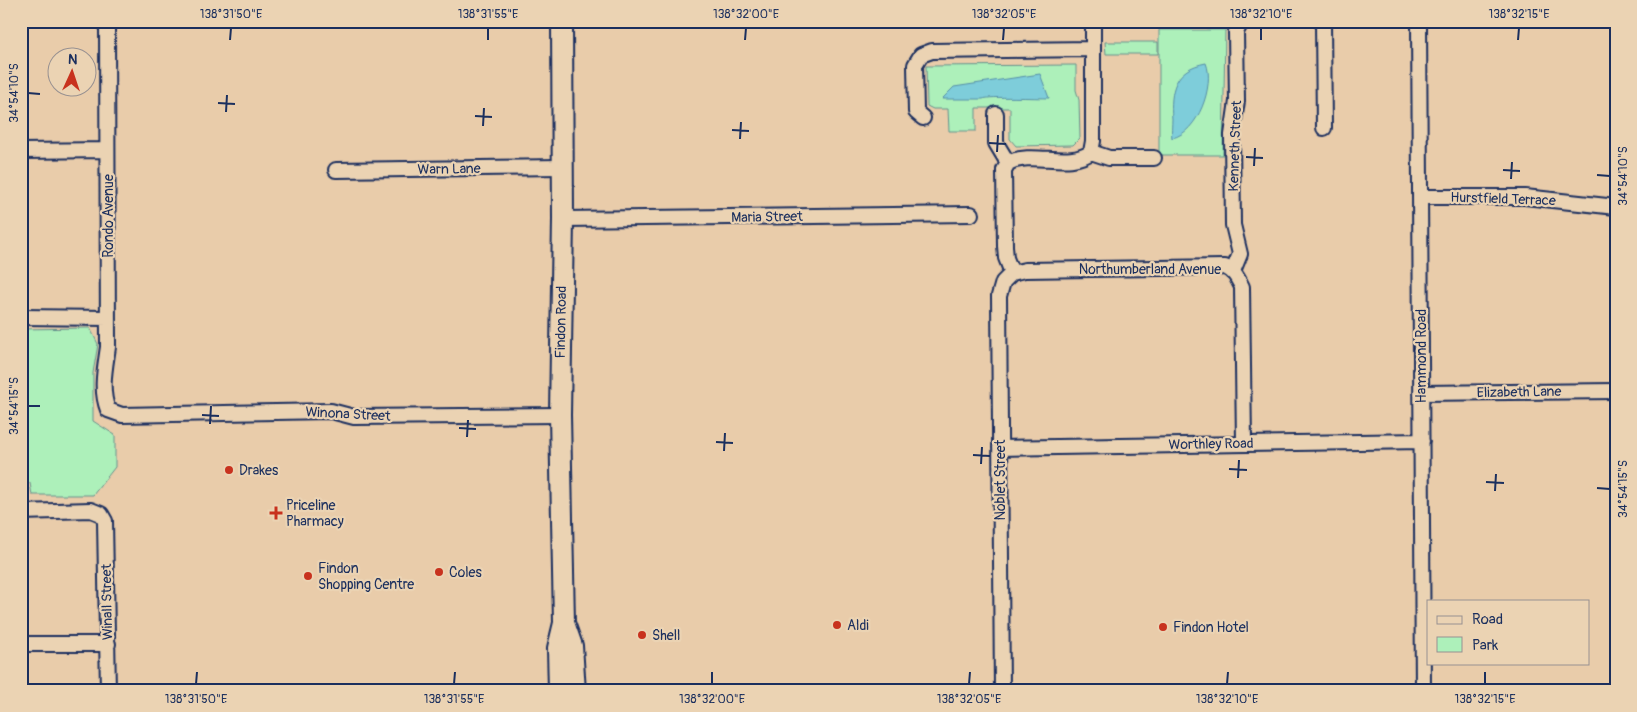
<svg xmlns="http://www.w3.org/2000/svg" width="1637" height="712" viewBox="0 0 1637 712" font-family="Pangolin,sans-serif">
  <rect width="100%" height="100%" fill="#e9ccaa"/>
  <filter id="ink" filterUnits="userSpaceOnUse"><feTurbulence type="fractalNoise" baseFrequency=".02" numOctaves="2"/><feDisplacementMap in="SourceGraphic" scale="10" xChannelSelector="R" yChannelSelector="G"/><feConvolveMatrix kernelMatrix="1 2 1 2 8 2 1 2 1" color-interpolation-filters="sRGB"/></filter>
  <g filter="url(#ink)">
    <path fill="#adf0ba" stroke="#64908c" d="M1159,30H1225L1223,155H1159Z
      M1105,42H1158V54H1106Z
      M1076,65V90L1079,100L1080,138L1073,145L1016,146L1010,139V108H976V131H949L948,109H933L927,106L926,66Z
      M90,328L98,344L93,373V421L115,435V467L93,495H32L30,483L21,482V329Z"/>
    <path fill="#7ecdda" stroke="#568ea8" d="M1206,63C1215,85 1198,133 1172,138C1171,132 1172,125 1172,119C1170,90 1174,69 1206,63Z
      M1040,74L1049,98C1038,98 989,96 983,99H942L954,87Z"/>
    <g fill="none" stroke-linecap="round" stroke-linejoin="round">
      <defs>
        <path id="street" d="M107,21L108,347C105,368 100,390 108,410L122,415L331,411L354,417L560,415
          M1323,21L1324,128
          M1419,21L1423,691
          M996,114V143L1008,163
          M923,118L916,112L915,65L921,55L932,51L1093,49
          M21,151L107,150
          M1091,152L1109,158H1154
          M336,170L562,167
          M1420,197H1525L1616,207
          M563,219L971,214
          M1233,271L1240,254L1233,225L1232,135L1237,101L1236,32L1242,21
          M1012,273L1025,270L1225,267C1235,272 1237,277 1242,287L1244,443
          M1012,273L1006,258L1005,246L1004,170L1008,163C1033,150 1069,169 1091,152L1093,141V21
          M21,317L108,318
          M1421,393L1616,391
          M1000,448L1422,441
          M21,512L91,510L101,514L105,521L108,691
          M21,644H108
          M1002,691L999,296L1003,282L1012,273"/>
        <path id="secondary" d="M564,623L572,646L575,691
          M559,691L558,648L564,623L560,415L563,219L562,21"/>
      </defs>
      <use href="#street" stroke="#1b2f5e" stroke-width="18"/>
      <use href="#secondary" stroke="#1b2f5e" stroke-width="24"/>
      <use href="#street" stroke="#ebd3b3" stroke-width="14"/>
      <use href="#secondary" stroke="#ebd3b3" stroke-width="20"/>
    </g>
  </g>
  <path fill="none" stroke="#1b2f5e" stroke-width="2" d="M230,40L231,28M488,40V28M745,40L746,28M1003,40L1004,28M1261,40V28M1518,40L1519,28M28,93L40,94M218,103L235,104M226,112L227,95M475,116L492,117M483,126L484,108M732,130L749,131M740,139L741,122M989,143L1006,144M997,152L998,135M1246,157L1263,158M1254,166L1255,148M1503,170L1520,171M1597,175L1610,176M1511,179L1512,162M28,406H40M202,415L219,416M210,424L211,406M459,428L476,429M467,437L468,420M716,442L733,443M724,451L725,433M973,455L990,456M981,464L982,447M1229,469L1247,470M1238,478L1239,460M1486,482L1504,483M1597,488L1610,489M1495,491L1496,474M196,684L197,672M454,684L455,672M712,684V672M969,684L970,672M1227,684L1228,672M1485,684V672"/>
  <g fill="#c8321e" stroke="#ebd3b3" stroke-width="2">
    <circle cx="229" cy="470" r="5"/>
    <path d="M273.5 505.5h5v5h5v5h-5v5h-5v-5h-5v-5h5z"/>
    <circle cx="439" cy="572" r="5"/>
    <circle cx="308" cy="576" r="5"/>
    <circle cx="837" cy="625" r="5"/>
    <circle cx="1163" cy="627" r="5"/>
    <circle cx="642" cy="635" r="5"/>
  </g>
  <g text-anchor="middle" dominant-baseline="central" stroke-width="4.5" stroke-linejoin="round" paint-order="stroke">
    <g font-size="14" fill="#1b2f5e" stroke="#ebd3b3">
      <text transform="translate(1235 146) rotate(-88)">Kenneth Street</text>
      <text transform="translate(449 169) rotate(-1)">Warn Lane</text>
      <text transform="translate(1503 199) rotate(2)">Hurstfield Terrace</text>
      <text transform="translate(108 216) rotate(-90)">Rondo Avenue</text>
      <text transform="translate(767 217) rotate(-1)">Maria Street</text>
      <text x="1150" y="269">Northumberland Avenue</text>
      <text transform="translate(561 322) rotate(-89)">Findon Road</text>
      <text transform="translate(1421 356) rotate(-90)">Hammond Road</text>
      <text transform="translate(1519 392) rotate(-1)">Elizabeth Lane</text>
      <text transform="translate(348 414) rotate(3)">Winona Street</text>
      <text transform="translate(1211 444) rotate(-1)">Worthley Road</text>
      <text transform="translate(1000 480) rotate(-90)">Noblet Street</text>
      <text transform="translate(107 602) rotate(-91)">Winall Street</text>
    </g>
    <g font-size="14" fill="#1b2f5e" stroke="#ebd3b3" text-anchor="start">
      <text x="239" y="470">Drakes</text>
      <text x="286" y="505">Priceline<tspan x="286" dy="16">Pharmacy</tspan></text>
      <text x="318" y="568">Findon<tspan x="318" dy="16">Shopping Centre</tspan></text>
      <text x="449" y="572">Coles</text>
      <text x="847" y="625">Aldi</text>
      <text x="1173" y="627">Findon Hotel</text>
      <text x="652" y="635">Shell</text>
    </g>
  </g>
  <rect width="1637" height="712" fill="none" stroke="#ebd3b3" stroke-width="55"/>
  <rect x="1427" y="600" width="162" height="65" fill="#ebd3b3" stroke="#989191"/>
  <rect x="1437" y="616" width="25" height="8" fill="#ebd3b3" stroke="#989191"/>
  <text x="1472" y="624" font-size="15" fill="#1b2f5e">Road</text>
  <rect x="1437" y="637" width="25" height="15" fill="#adf0ba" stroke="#989191"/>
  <text x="1472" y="650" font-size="15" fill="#1b2f5e">Park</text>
  <g transform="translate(72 72) rotate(3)"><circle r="24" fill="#ebd3b3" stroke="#989191"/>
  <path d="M0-4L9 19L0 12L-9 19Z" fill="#c8321e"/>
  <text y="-8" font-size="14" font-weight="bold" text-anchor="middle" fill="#1b2f5e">N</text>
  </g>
  <rect x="28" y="28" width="1582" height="656" fill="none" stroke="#1b2f5e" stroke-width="2"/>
  <g font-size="12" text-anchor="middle" fill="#1b2f5e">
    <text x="231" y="18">138°31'50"E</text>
    <text x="488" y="18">138°31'55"E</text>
    <text x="746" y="18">138°32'00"E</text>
    <text x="1004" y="18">138°32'05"E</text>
    <text x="1261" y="18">138°32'10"E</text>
    <text x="1519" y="18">138°32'15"E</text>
    <text transform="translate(14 93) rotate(-90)" y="4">34°54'10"S</text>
    <text transform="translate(1623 176) rotate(-90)" y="4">34°54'10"S</text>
    <text transform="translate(14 406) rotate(-90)" y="4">34°54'15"S</text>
    <text transform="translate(1623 489) rotate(-90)" y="4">34°54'15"S</text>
    <text x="196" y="703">138°31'50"E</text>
    <text x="454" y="703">138°31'55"E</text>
    <text x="712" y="703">138°32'00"E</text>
    <text x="969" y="703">138°32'05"E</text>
    <text x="1227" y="703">138°32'10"E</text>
    <text x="1485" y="703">138°32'15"E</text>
  </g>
</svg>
